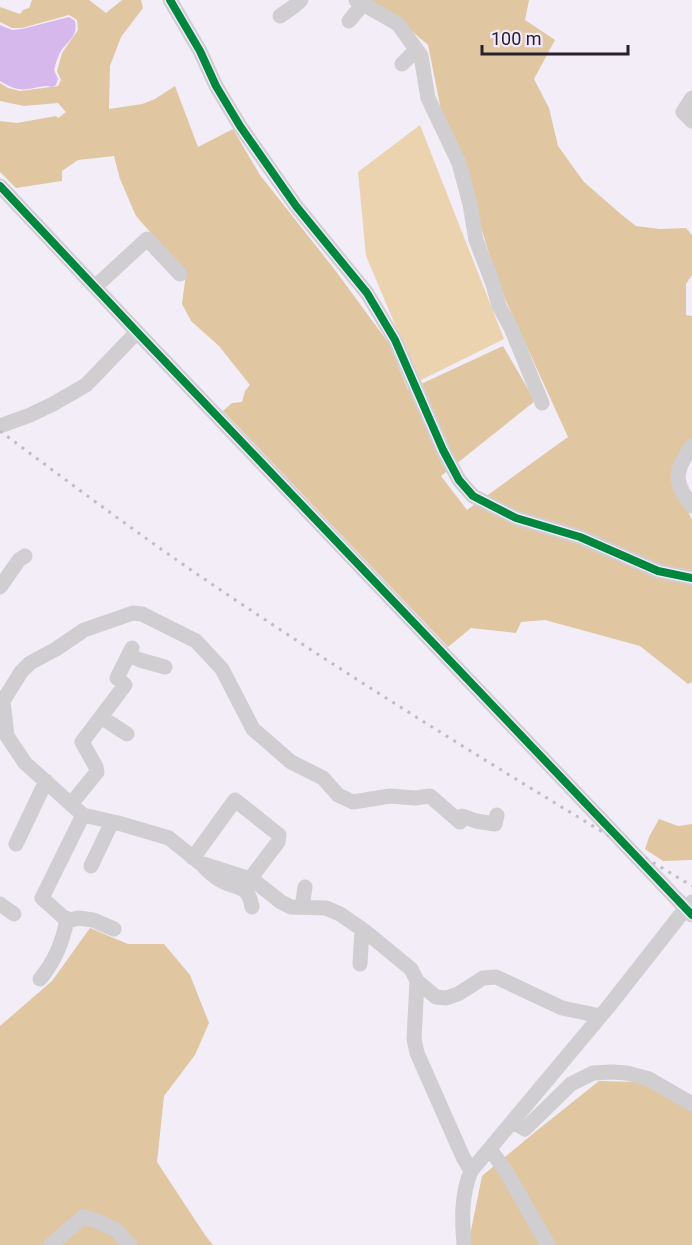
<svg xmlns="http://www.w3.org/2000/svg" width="692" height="1245" viewBox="0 0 692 1245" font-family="Roboto,sans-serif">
  <rect width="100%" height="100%" fill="#f2edf7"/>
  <path fill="#ecd3af" d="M420,125L504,339L419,381L366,256L358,172Z"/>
  <path fill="#e0c7a2" d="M32,0H89L106,13L122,0H141L143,8L121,37L110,66L109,109L142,104L155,99L175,86L198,147L233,129L260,175L335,270L390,345L408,390L503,346L535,401L441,476L467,510L568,437L505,299L486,244L464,167L441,110L428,45L393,15L366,0H529L525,20L555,40L534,79L549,108L558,146L584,182L622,215L636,226L660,229L686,228L692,235V275L686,284V315L692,316V450L676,483L692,520V682L688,684L640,646L545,620L521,622L516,633L471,628L448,647L223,411L232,403L242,402L245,391L250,385L219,346L191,321L182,304L186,273L136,216L120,179L114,156L78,160L62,171V181L16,188L0,172V121L17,123L56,116L58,118L66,112L58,103L24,106L0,101V83L8,88L20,91L58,86L61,80L57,71L62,53L78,30L77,20L69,15L22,28H12L0,22V7L20,14L23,10L29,8Z
    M659,819L678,826L692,824V860L663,861L645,849L649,837Z
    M90,928L128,944H164L190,975L209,1023L195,1055L164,1096L157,1162L205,1235L213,1245H0V1026L52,981Z
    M599,1081L642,1082L692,1108V1245H468L482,1176L535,1132Z"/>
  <path fill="#d7b8ec" d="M69,17L75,21C78,37 69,39 61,51C57,57 56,64 54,70L58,79L56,85L52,87C44,84 37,88 28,89C18,91 8,86 0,81V25L12,30L22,29Z"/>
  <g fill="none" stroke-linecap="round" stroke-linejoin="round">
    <path stroke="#d0ced1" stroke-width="15" d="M170,0L200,51L216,86L240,126L296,206L367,293L395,340L443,450L459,480L473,496L516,518L580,537L658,571L692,578
      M356,0L398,24L421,56L428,98L459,163L470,204L476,240L493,284L499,306L511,328L542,403
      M280,16L293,7L301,0
      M349,21L363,4
      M402,64L416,50
      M692,98L683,112L692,121
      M0,186L137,332L692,915
      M95,287L147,239L180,274
      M0,426L30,415L53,404L86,385L137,332
      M692,446C674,472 673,481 692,506
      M0,587L19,560L25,556
      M129,655L140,660L165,667
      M0,698L3,701L7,736L25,763L83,815L118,823L169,838L200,863L253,880L281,902L291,907L326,908L340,914L366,932L411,969L417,981L436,997L446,998L458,994L483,978L496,977L562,1008L601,1016
      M3,701L21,672L30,663L56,649L84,630L133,613L142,614L196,641L222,669L253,729L291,762L323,778L338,795L353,802L390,796L415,798L430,796L460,822L462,816L476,821L495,824L497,815
      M101,717L127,734
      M71,804L97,772L96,767L82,742L125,685L117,678L132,648
      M83,815L42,898L63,917L71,920L78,918L93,920L114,929
      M16,844L46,781
      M193,858L235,800L279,835L278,842L250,879
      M91,866L112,822
      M204,867C209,872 214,877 220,880C237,890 248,883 252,907
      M0,904L14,914
      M302,907L305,887
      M360,964L362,929
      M40,979C55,961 63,942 67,919
      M417,981L414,1039L417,1053L463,1157L471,1171
      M513,1122L525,1129L571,1084L593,1073L612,1072L627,1073L649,1079L692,1104
      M490,1149L507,1173L548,1245
      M51,1245L83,1217L97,1221L116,1230L130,1245
      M464,1245C462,1219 461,1195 471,1171L609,1006L686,908L692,902"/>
    <path stroke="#c0bec1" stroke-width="3" stroke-dasharray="3 6" stroke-linecap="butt" d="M0,431C75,487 150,543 228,595C380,697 536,792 692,886"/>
    <defs>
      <path id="cycleway" d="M170,0L200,51L216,86L240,126L296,206L367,293L395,340L443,450L459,480L473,496L516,518L580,537L658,571L692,578
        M0,186L137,332L692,915"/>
    </defs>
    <use href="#cycleway" stroke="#f3e9fb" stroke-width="11"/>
    <use href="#cycleway" stroke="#00873e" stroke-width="8"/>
  </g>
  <path d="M482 45v9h146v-9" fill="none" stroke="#28212c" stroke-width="3"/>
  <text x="491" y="45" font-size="18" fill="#28212c" stroke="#f3e9fb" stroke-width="4.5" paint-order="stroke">100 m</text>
</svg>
